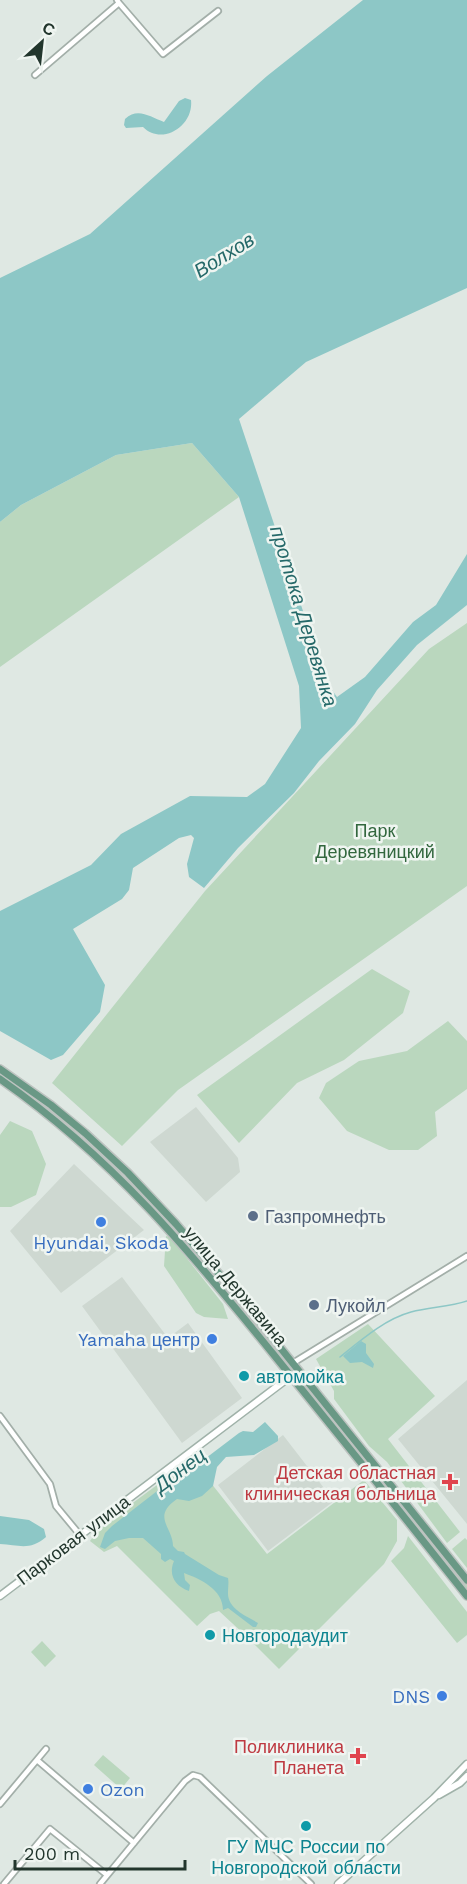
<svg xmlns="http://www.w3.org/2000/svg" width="467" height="1884" viewBox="0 0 467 1884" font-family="'Work Sans',sans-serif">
  <rect width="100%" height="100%" fill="#dfe8e3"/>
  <path fill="#ced8d1" d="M196,1107L238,1158L240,1172L206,1202L150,1142Z
    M74,1164L144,1230L61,1293L10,1231Z
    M122,1277L168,1338L188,1323L242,1398L182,1443L82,1306Z
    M467,1380V1524L398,1439Z
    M283,1435L334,1501L268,1551L218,1485Z"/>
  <path fill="#bad7be" d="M192,443L239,497L0,667V522L21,505L116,455Z
    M467,623V886L178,1090L122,1146L52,1083L205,891L429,649Z
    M372,969L410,991L403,1013L344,1060L297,1083L239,1143L197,1095Z
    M448,1021L467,1041V1089L435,1112L437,1136L418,1150H389L347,1131L319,1098L326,1083L359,1061L407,1051Z
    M10,1121L32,1131L46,1164L36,1195L11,1207H0V1135Z
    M166,1236L170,1237L223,1304L228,1319L204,1317L196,1313L164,1266Z
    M206,1264L244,1308L241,1309L204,1265Z
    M250,1314L467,1585V1591L247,1316Z
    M368,1324L435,1396L388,1439L460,1532L447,1543L387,1462L369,1446L334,1399V1391L316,1359Z
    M192,1459L267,1554L364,1480L397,1520V1541L384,1564L279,1669L246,1636L219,1611L210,1614L197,1626L117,1546L104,1552L90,1541L99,1528Z
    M408,1536L467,1612V1635L457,1643L391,1561L404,1548Z
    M465,1538L467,1540V1568L452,1549Z
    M42,1641L56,1656L45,1667L31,1652Z
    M103,1755L130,1778L121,1789L94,1765Z"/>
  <path fill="#8dc7c6" d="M363,0H467V288L306,362L239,419L327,683L337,697L365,677L413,622L436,605L467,554V605L417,645L377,690L355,724L319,761L294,793L238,848L204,888L189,877L187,864L194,838L191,835L179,838L133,868L129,890L122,899L73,929L105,985L100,1012L63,1055L51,1060L0,1031V911L91,865L121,834L190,796L247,797L265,784L301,728L299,686L239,497L192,443L116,455L21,505L0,522V278L90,234L267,76Z
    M185,98L191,100C194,126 162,146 143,127L126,128L124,125L125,119C138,107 150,117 164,122L179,101Z
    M361,1341L366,1344V1353L374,1364L373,1368L362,1362L350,1363L343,1356Z
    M265,1422L278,1436V1441L254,1455L226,1457L217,1467L213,1486L202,1496L189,1501L177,1499C151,1517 173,1527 173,1546L178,1551L184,1552L185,1554L219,1575L228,1578C229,1583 228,1587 228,1592C227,1609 247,1616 258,1623L256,1627H253L228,1608L223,1610C223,1589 200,1579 184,1573L185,1580L190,1585L189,1591C175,1586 168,1575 174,1561L170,1559L165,1562L161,1559V1554L143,1538H129L115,1541L105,1549L100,1547L105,1533L112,1526L161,1488L210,1455L239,1433L243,1431L253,1432Z
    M0,1516L29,1520L44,1529L46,1537C30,1551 19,1545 0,1544Z"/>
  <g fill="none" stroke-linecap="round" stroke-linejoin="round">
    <path stroke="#8dc7c6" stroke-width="1.5" d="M340,1357C361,1340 385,1319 411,1312C430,1307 449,1307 467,1301"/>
    <defs>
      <path id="street" d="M119,3L163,54L218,11
        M35,75L119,3L117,0
        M293,1363L467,1256
        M0,1416L50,1484L56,1506L80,1535
        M37,1760L134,1843
        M0,1804L46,1749
        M4,1884L50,1829L107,1875
        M100,1884L185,1781L193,1775L200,1777L311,1884"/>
      <path id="secondary" d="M0,1596L291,1376
        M439,1795L460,1783L467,1776
        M338,1884L434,1798L467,1764"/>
      <path id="primary" d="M0,1069L51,1105L85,1133L128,1173L176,1224L250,1310L467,1580
        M0,1079C112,1157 189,1250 274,1355C339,1435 403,1515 467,1596"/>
    </defs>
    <use href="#street" stroke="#a3afa9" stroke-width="8"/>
    <use href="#secondary" stroke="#a0b2a9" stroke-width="9"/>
    <use href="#primary" stroke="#bdc3c0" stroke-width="10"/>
    <use href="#street" stroke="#fff" stroke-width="4.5"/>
    <use href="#secondary" stroke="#fff" stroke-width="6"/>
    <use href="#primary" stroke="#699885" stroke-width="7"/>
  </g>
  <g fill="#5c6f8a" stroke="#eff5f1" stroke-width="2">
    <circle cx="253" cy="1216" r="6"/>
    <circle cx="314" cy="1305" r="6"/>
  </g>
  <g fill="#3f7fe0" stroke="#eff5f1" stroke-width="2">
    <circle cx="101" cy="1222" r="6"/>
    <circle cx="212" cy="1339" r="6"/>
    <circle cx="442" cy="1696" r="6"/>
    <circle cx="88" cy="1789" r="6"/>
  </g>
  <g fill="#0f9aa8" stroke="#eff5f1" stroke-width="2">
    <circle cx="244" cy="1376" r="6"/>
    <circle cx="210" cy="1635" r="6"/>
    <circle cx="306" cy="1826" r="6"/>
  </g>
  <g fill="#e0444e" stroke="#eff5f1" stroke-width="2">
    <path d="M447 1473h6v6h6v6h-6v6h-6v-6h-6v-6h6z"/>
    <path d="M355 1747h6v6h6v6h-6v6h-6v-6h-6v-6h6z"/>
  </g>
  <g text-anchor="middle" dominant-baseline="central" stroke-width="5" stroke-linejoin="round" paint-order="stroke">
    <g font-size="18" fill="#32673e" stroke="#eff5f1">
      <text x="375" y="830">Парк<tspan x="375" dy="21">Деревяницкий</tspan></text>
    </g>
    <g font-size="18" fill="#4e5e75" stroke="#eff5f1" text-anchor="start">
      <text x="265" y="1216">Газпромнефть</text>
      <text x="326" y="1305">Лукойл</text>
    </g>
    <g font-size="18" fill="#366cbe" stroke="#eff5f1" text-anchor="end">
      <text x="101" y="1242" text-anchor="middle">Hyundai, Skoda</text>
      <text x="200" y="1339">Yamaha центр</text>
      <text x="430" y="1696">DNS</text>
      <text x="100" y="1789" text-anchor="start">Ozon</text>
    </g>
    <g font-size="18" fill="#22362d" stroke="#eff5f1">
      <text transform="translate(236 1286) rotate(50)">улица Державина</text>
      <text transform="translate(73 1540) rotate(-37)">Парковая улица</text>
    </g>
    <g font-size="18" fill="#0d838f" stroke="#eff5f1" text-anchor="start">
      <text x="256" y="1376">автомойка</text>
      <text x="222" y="1635">Новгородаудит</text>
      <text x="306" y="1846" text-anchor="middle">ГУ МЧС России по<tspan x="306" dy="21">Новгородской области</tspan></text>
    </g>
    <g font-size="18" fill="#be3a42" stroke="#eff5f1" text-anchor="end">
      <text x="436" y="1472">Детская областная<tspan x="436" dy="21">клиническая больница</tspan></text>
      <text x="344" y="1746">Поликлиника<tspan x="344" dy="21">Планета</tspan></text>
    </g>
    <g font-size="20" font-style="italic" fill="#256969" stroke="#eff5f1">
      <text transform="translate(224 255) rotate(-32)">Волхов</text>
      <text transform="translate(304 616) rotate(73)">протока Деревянка</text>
      <text transform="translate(180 1470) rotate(-37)">Донец</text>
    </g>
  </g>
  <g transform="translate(42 42) rotate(27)" stroke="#eff5f1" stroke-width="4.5" paint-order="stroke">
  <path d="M0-4.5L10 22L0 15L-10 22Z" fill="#22362d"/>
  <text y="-9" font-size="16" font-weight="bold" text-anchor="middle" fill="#22362d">С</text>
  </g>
  <path d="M15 1860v9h170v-9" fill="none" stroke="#22362d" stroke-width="3"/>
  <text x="24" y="1860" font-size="18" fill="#22362d" stroke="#eff5f1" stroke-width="4.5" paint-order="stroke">200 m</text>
</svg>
